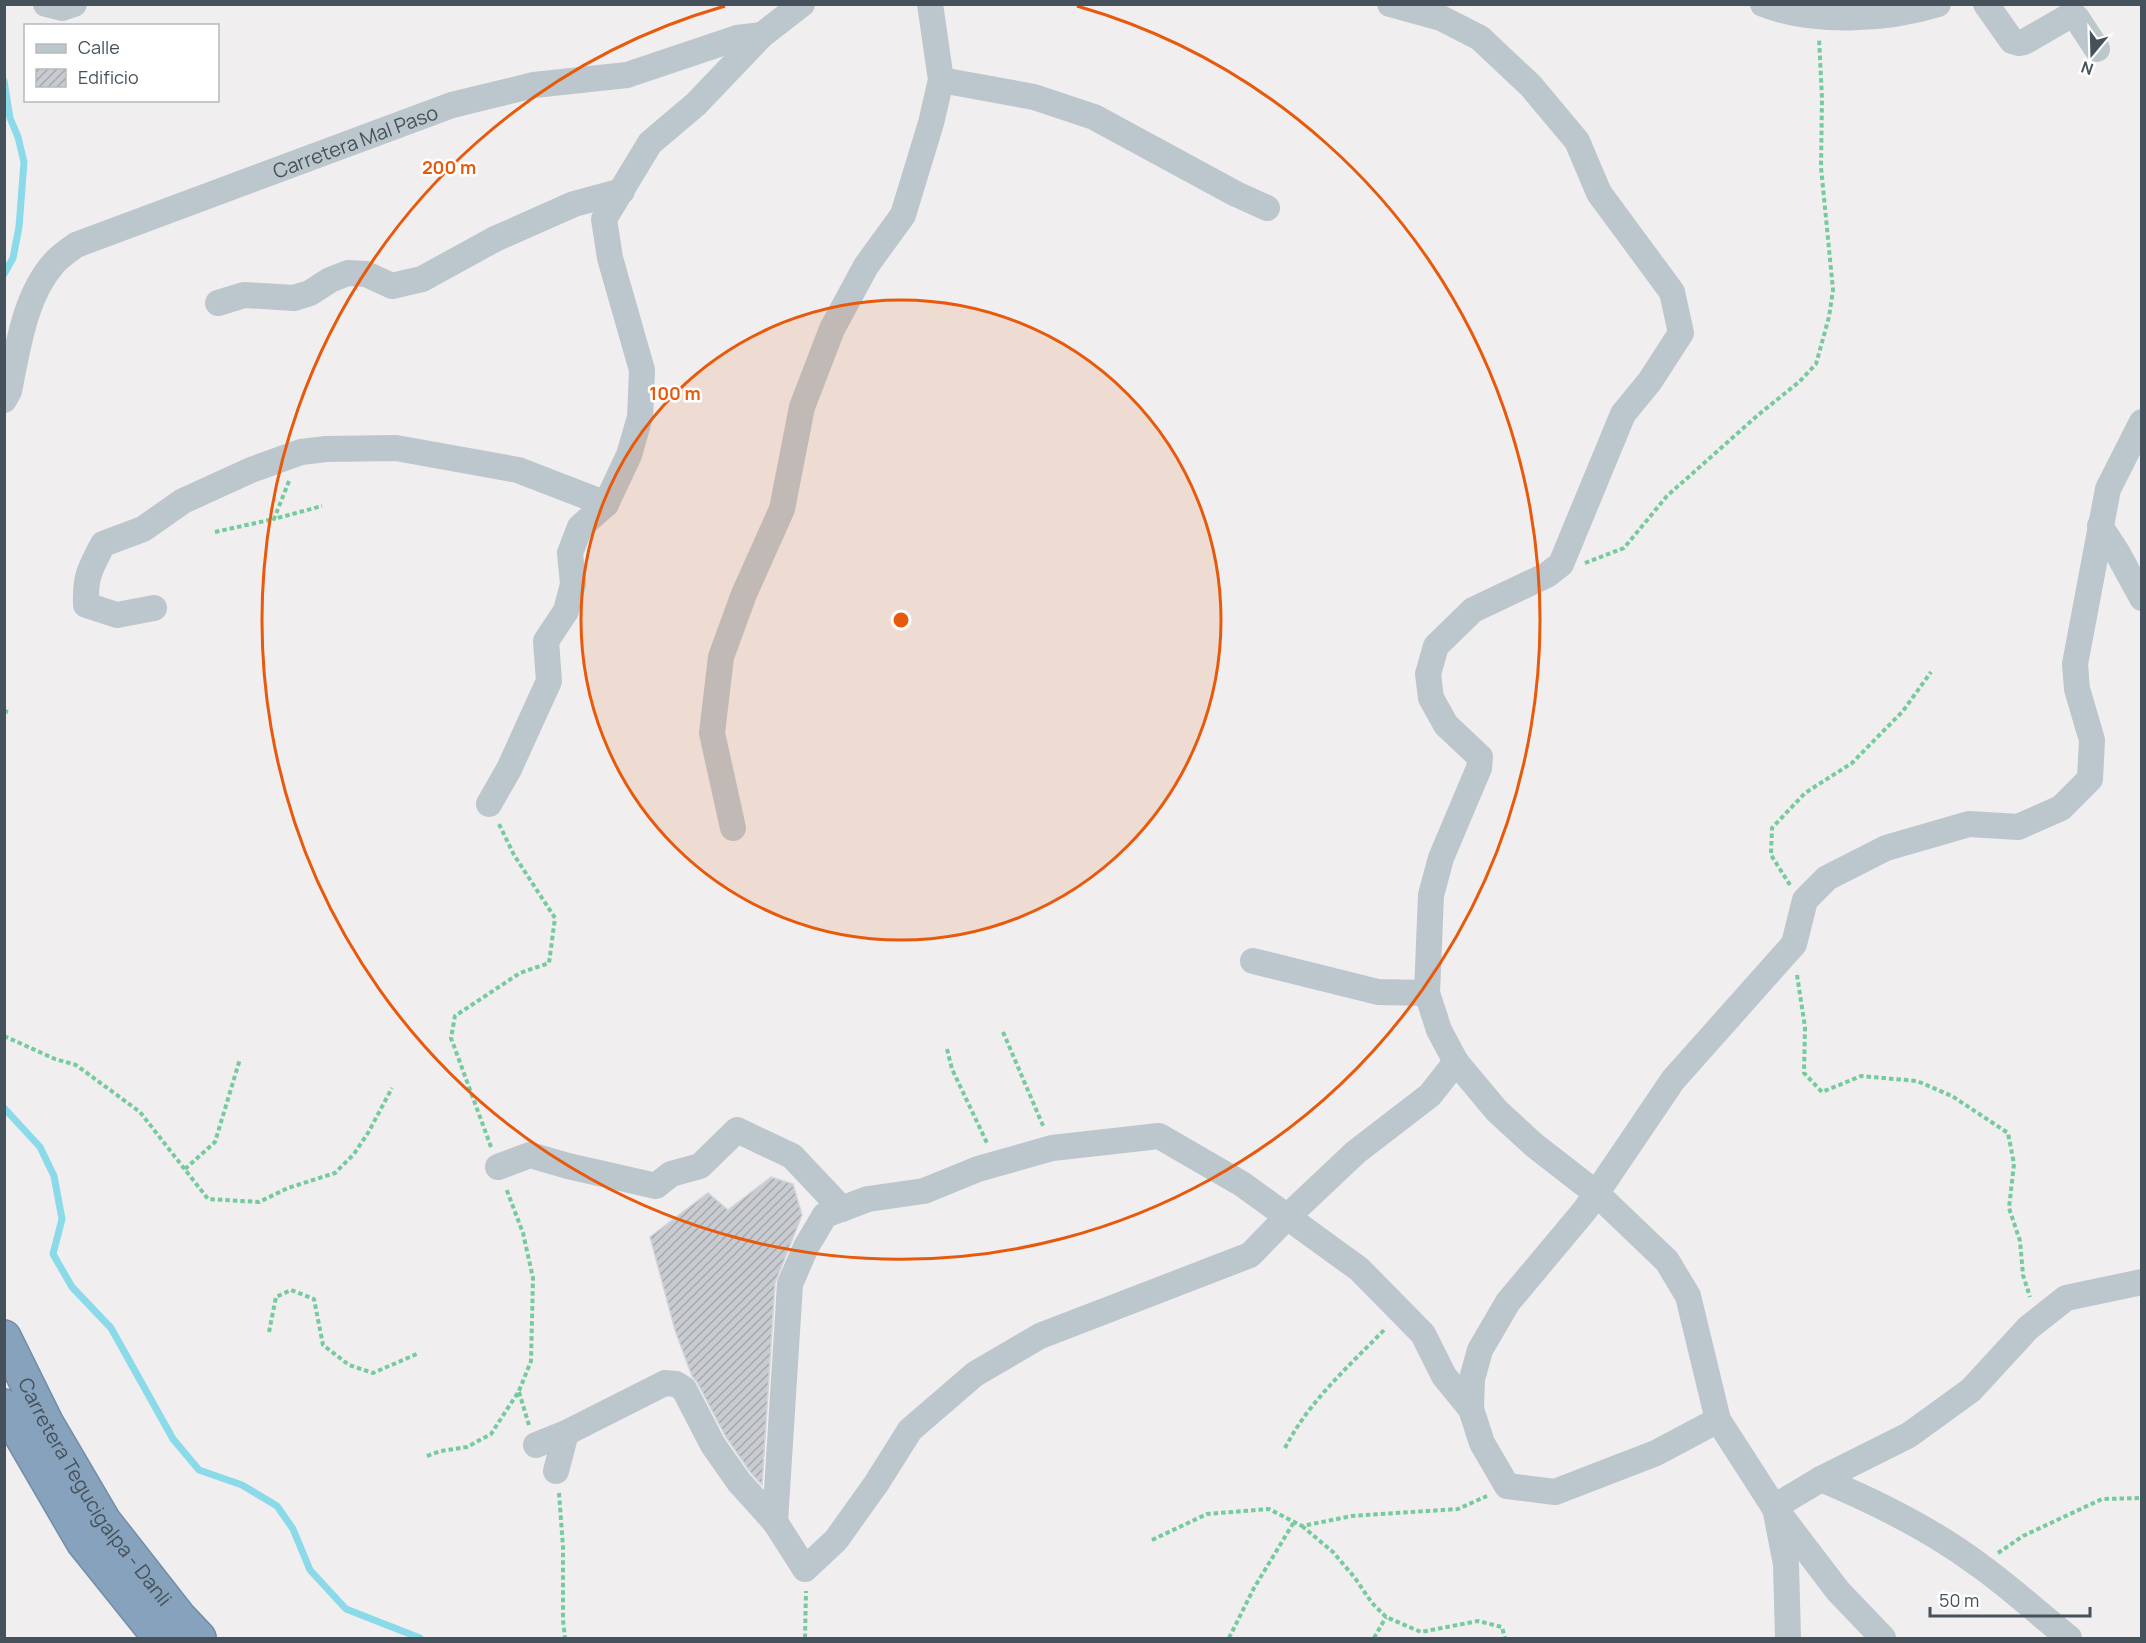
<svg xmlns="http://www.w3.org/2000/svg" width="2146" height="1643" viewBox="0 0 2146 1643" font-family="Manrope,sans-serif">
  <defs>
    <pattern id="building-hatch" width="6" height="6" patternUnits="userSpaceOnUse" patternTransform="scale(1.5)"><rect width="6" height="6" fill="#c8cbd0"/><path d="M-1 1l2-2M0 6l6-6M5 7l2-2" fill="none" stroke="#a4a7ac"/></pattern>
  </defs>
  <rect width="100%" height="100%" fill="#f0eeee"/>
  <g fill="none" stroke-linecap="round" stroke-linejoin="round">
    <path stroke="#8adaea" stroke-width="7" d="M4,81L10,118L18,137L24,162L19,227L13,258L4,274
      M4,1108L40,1147L54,1176L62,1219L53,1254L72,1287L111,1328L173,1439L199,1470L242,1485L277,1506L293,1529L310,1570L346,1609L420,1638"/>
  </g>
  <path fill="url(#building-hatch)" stroke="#d2d4d9" stroke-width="1.5" d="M771,1177L793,1184L802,1215L775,1283L762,1485L751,1473L726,1437L697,1382L692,1376L675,1330L650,1237L708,1193L728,1210Z"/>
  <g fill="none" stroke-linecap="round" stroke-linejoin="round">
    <defs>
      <g id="highway">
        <path id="s2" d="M4,1337L46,1422L104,1521L180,1618L199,1638"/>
        <path d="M4,1406L83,1542L160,1638"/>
      </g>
    </defs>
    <use href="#highway" stroke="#718da8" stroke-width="36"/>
    <path stroke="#75cb9d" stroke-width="4" stroke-dasharray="4.5 3" stroke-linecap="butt" d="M289,481L274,519L322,506
      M215,532L274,519
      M1585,563L1624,548L1667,496L1758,415L1799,382L1816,364L1829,317L1833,290L1821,167L1822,98L1819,38
      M4,711L8,712
      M1790,885L1771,855L1772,828L1805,793L1852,763L1903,711L1931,672
      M1797,975L1805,1027L1804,1073L1822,1092L1861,1076L1917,1081L1952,1096L2008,1133L2014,1164L2009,1208L2020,1241L2023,1275L2030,1297
      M1003,1032L1044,1128
      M4,1036L55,1059L76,1065L140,1112L208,1199L259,1202L288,1188L335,1173L354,1154L368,1133L392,1088
      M947,1049L952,1069L987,1143
      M491,1147L451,1038L455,1016L520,973L549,963L555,918L514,855L499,824
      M185,1169L215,1142L240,1059
      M269,1332L276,1297L291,1290L314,1299L323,1345L349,1365L373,1373L419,1353
      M519,1392L529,1425
      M1285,1448C1309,1401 1349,1366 1386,1328
      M427,1456L441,1451L467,1447L491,1434L519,1391L531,1361L533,1278L523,1233L506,1188
      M559,1493L563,1547V1620L565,1638
      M1302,1526L1333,1552L1355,1578L1372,1603L1386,1617L1421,1632L1478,1621L1502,1627L1505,1638
      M1152,1540L1207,1514L1269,1509L1302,1526L1352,1516L1458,1509L1487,1496
      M1998,1553L2023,1536L2102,1499L2142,1498
      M805,1638L806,1591
      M1229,1638L1254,1588L1294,1522
      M1374,1638L1386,1617"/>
    <g stroke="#bcc6cd" stroke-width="26">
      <path d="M46,4L62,8L74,4"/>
      <path d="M1390,4L1441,18L1480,38L1531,86L1577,141L1599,193L1672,292L1681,333L1650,381L1623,414L1561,564L1547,575L1473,610L1436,646L1428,674L1431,698L1446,725L1480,757L1479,768L1441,858L1431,895L1427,993L1439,1030L1456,1062L1497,1111L1534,1145L1597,1194L1667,1261L1688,1296L1718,1420L1774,1507L1838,1591L1883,1638"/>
      <path d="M1763,4C1814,24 1886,20 1938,4"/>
      <path d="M1986,4L2012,41L2019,43L2024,42L2071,15L2076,17L2097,49"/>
      <path d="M941,80L1034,97L1094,117L1236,194L1267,208"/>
      <path d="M218,303L244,295L294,298L310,293L330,280L348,273L366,274L392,286L422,279L495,239L574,204L622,191"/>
      <path id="s1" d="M4,400L9,391C18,348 24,297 54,263C60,256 69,250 76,245L452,105L534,85L627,75L737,38L762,35L802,4"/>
      <path d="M2100,526L2117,552L2142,598"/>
      <path d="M154,608L117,615L86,605C85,576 90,569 103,544L143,529L183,501L251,470L301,452L326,449L396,448L518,470L606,504"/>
      <path d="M489,804L509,769L549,681L546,641L566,611L573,584L570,553L580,527L606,504L629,455L640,417L642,370L610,258L604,219L650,143L696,104L762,35"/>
      <path d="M733,828L712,733L721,657L744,594L782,509L802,407L832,329L866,266L903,215L931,123L941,80L930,4"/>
      <path d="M1253,961L1378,992L1427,993"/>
      <path d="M1456,1062L1430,1095L1356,1152L1287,1217L1250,1255L1040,1336L975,1374L910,1430L876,1484L836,1540L805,1569L775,1522L790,1284L806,1247L825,1215L868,1199L924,1191L978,1169L1052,1148L1159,1136L1242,1184L1359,1269L1423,1334L1444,1376L1471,1409L1482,1443L1507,1486L1555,1492L1656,1453L1718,1420"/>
      <path d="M498,1167L530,1155L568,1166L656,1186L671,1174L700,1166L737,1130L792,1156L842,1209"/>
      <path d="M1471,1409L1472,1379L1480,1350L1508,1302L1585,1210L1673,1080L1794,944L1805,900L1827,878L1886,848L1969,824L2018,827L2061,808L2090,779L2092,740L2077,689L2075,664L2108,489L2142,422"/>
      <path d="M536,1445L566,1433L665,1383L676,1384L684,1389L713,1445L739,1482L775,1522"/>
      <path d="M556,1471L566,1433"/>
      <path d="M1821,1479C1876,1502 1931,1529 1979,1565C2010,1587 2039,1614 2069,1638"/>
      <path d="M1774,1507L1821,1479L1909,1435L1971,1390L2028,1328L2066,1298L2142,1282"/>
      <path d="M1776,1513L1786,1564L1788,1638"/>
    </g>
    <use href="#highway" stroke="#86a2bc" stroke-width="33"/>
  </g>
  <circle cx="901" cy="620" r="320" fill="#e8590c" fill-opacity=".12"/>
  <g fill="none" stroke="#e8590c" stroke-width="3">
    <circle cx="901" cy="620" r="320"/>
    <path d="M1077 6A639 639 0 1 1 725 6"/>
  </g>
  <g text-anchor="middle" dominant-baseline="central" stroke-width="5" stroke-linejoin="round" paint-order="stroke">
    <g font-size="20" fill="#46525b" stroke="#fff">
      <text stroke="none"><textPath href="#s1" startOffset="474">Carretera Mal Paso</textPath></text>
      <text stroke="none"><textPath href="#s2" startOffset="180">Carretera Tegucigalpa - Danli</textPath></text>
    </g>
  </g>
  <circle cx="901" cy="620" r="9" fill="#e8590c" stroke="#fff" stroke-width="3"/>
  <g font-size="18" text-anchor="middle" font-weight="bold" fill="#e8590c" stroke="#fff" stroke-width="5" stroke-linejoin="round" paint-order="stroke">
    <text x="449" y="174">200 m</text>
    <text x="675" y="400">100 m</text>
  </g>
  <rect width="2146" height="1643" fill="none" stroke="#46525b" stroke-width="12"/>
  <rect x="24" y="24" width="195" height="78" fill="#ffffff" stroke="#b5babd" stroke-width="1.5"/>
  <rect x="36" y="44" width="30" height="9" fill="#bcc6cd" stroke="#b5babd" stroke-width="1.5"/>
  <text x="78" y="54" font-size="18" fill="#46525b">Calle</text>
  <rect x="36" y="69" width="30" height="18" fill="url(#building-hatch)" stroke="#b5babd" stroke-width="1.5"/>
  <text x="78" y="84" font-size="18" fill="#46525b">Edificio</text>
  <g transform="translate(2092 54) rotate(199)" stroke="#ffffff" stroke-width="4.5" paint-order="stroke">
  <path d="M0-4.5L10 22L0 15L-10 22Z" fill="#46525b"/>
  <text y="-9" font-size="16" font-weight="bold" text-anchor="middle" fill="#46525b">N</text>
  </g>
  <path d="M1930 1607v9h160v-9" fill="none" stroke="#46525b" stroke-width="3"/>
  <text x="1939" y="1607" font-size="18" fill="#46525b" stroke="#ffffff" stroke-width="4.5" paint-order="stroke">50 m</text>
</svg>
